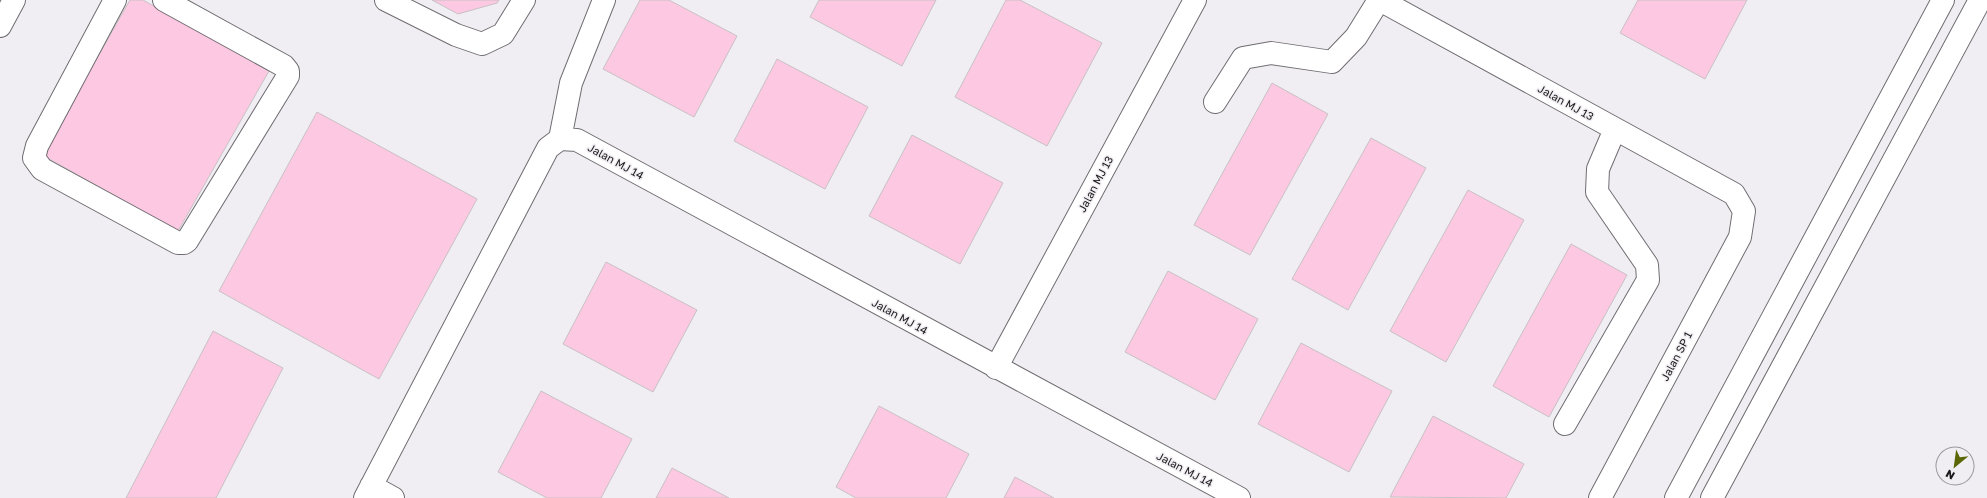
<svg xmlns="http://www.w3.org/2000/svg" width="1987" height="498" viewBox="0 0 1987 498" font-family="'Golos Text',sans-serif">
  <rect width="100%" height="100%" fill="#f1eef3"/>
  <path fill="#fdc8e2" stroke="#c7c1c3" d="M130,0H143L269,71L178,231L42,155Z
    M432,0H499L497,3L458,14Z
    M640,0H669L737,36L694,117L603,69Z
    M819,0H936L902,66L810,17Z
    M1006,0H1020L1102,43L1047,146L955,97Z
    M1638,0H1747L1705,79L1620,33Z
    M777,59L868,107L825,189L734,141Z
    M1272,83L1328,114L1250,255L1194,225Z
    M317,112L477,199L379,379L219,291Z
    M912,135L1003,183L960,264L869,216Z
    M1371,138L1426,168L1348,310L1292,279Z
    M1468,190L1524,220L1446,362L1390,331Z
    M1571,244L1627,275L1549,417L1493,386Z
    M606,262L697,310L653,392L563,344Z
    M1168,271L1258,319L1215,400L1125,352Z
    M213,331L283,368L216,498H126Z
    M1301,343L1392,391L1349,472L1258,424Z
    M541,391L632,439L601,498H547L498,472Z
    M879,406L969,454L946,498H856L836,487Z
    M1433,416L1524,464L1506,498L1390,497Z
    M672,468L729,498H656Z
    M1015,477L1054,498H1004Z"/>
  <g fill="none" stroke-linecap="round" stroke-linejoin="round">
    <defs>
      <path id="minor" d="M115,0L37,146L34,158L42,169L178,243H184L187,241L288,76V71L284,66L164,0
        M386,0L456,35L482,44L503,34L524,0
        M1380,0L1734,194L1744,211L1740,237L1600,498
        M0,26L14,0
        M1215,102L1243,58L1271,53L1332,62L1356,37L1379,0
        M560,139L577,140L1239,498
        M996,368L1195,0
        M1565,424L1648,280L1647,265L1597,192L1598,169L1615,129
        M371,486L393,498
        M365,498L548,148L560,139L571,83L604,0
        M1676,498L1943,0
        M1712,498L1980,0"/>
    </defs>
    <use href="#minor" stroke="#706d72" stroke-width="24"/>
    <use href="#minor" stroke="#fff" stroke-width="22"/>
  </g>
  <g text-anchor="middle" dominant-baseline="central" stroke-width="3" stroke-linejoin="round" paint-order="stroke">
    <g font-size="11" fill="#1a181a" stroke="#f1eef3">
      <text transform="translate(1566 102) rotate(29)">Jalan MJ 13</text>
      <text transform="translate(616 161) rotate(29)">Jalan MJ 14</text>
      <text transform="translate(1095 184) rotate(-62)">Jalan MJ 13</text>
      <text transform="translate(900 316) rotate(29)">Jalan MJ 14</text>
      <text transform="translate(1676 356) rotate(-62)">Jalan SP 1</text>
      <text transform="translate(1185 469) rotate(28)">Jalan MJ 14</text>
    </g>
  </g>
  <g transform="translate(1955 466) rotate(209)"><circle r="19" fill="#f1eef3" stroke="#9b989c"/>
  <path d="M0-3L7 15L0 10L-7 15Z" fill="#5b6607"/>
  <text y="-6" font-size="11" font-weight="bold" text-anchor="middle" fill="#1a181a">N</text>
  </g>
</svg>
